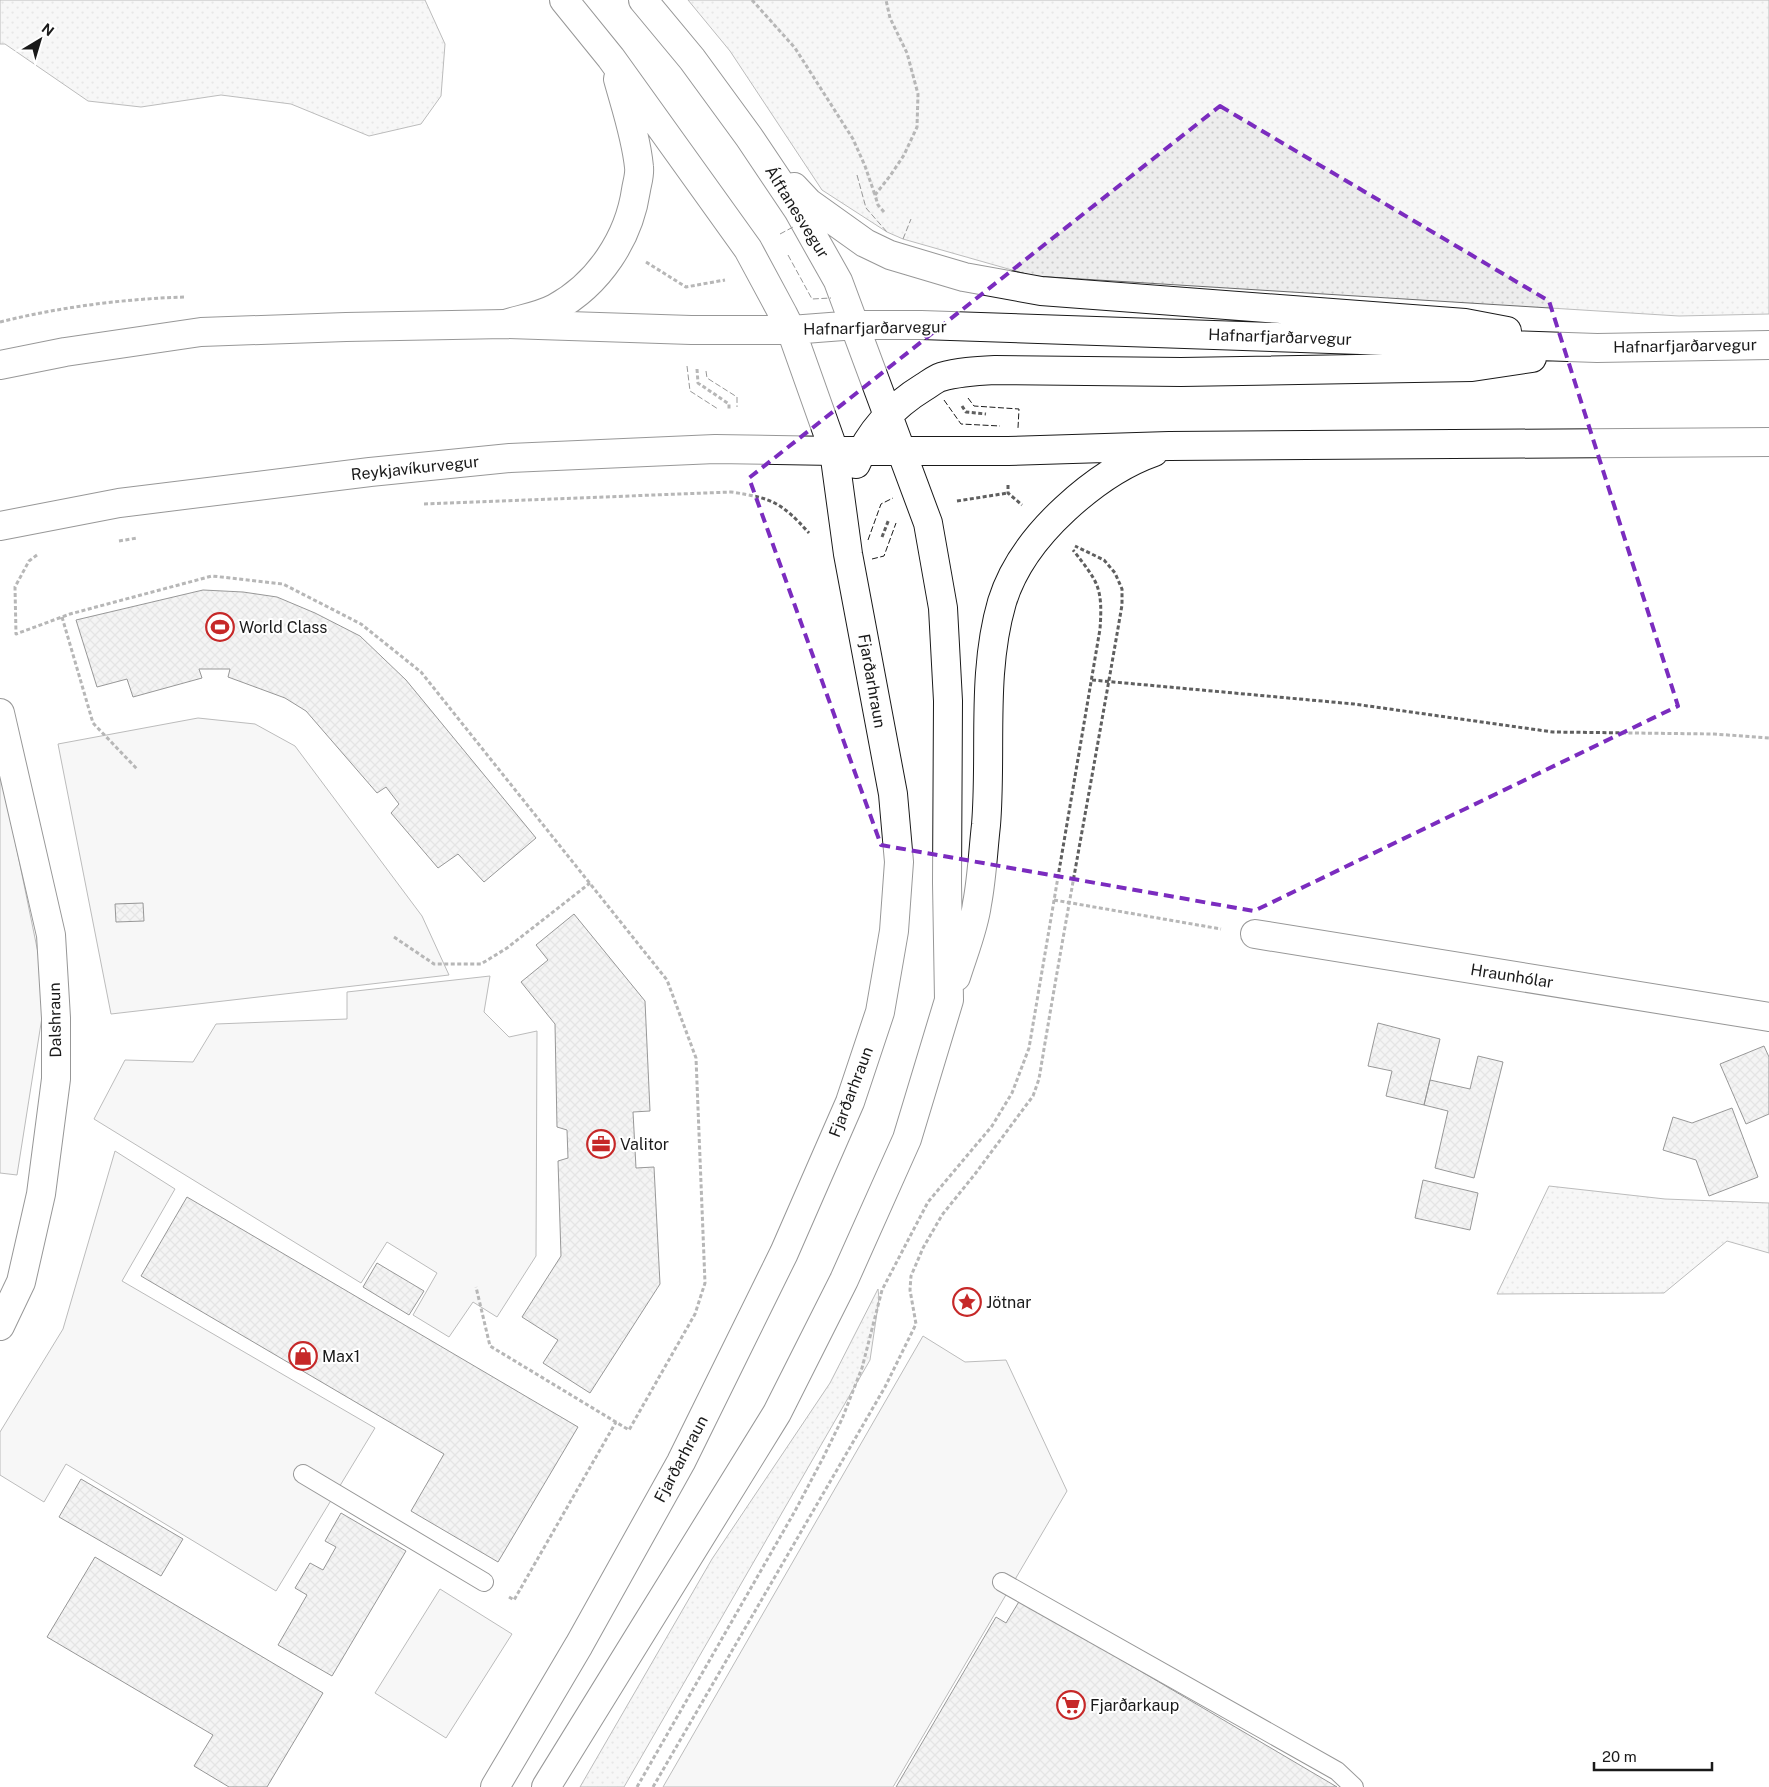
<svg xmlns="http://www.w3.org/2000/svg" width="1769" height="1787" viewBox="0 0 1769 1787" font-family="'Public Sans',sans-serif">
  <defs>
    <pattern id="grass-dots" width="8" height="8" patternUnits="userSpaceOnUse" patternTransform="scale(1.25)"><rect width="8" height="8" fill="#ededed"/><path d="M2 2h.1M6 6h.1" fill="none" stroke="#cbcbcb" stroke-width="1.8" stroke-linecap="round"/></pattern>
    <pattern id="building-cross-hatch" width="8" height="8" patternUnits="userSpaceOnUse" patternTransform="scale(1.25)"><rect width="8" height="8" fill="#e6e6e6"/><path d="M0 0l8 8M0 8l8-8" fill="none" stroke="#c5c5c5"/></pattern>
  </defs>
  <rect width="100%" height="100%" fill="#fff"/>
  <path fill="url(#grass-dots)" stroke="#6a6a6a" d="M0,0H425L445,44L441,96L421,124L369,136L291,104L221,95L141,107L88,101L5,44H0Z
    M688,0H1769V314L1679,316L1033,276L903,239L887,232L822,190L730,51Z
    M1549,1186L1665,1199L1769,1203V1253L1727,1241L1664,1293L1497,1294Z
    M878,1289L879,1299L870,1360L624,1787H580L712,1559L830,1383Z"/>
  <path fill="#ededed" stroke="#6a6a6a" d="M198,718L255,724L295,746L422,916L449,975L111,1014L58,744Z
    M0,767L46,992L17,1175L0,1173Z
    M490,976L484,1012L509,1037L537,1031L536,1256L497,1317L473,1302L449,1337L413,1315L437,1273L387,1242L361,1283L94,1119L125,1060L193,1062L216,1024L347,1019V992Z
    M115,1151L175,1189L122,1281L375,1428L276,1591L66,1464L44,1502L0,1475V1432L63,1329Z
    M923,1336L965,1362L1006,1360L1067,1491L893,1787H663Z
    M440,1589L512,1634L446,1738L375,1693Z"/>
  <path fill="url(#building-cross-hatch)" stroke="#1a1a1a" d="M203,590L243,592L277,597L315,613L360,636L406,680L536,838L484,882L458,854L438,868L391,813L399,804L386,787L377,793L306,711L285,698L228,677L230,669H199L202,678L133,697L127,679L97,687L76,620Z
    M143,903L144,921L116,922L115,904Z
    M574,914L645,1001L650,1111L633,1112L636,1168L654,1167L660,1284L590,1393L543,1363L558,1340L522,1317L561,1256L558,1161L568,1158L567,1130L557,1127L555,1024L521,982L548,960L536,945Z
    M1378,1023L1440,1039L1424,1105L1386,1096L1392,1071L1368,1066Z
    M1764,1046L1769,1057V1114L1746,1124L1720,1064Z
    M1478,1056L1503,1062L1474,1178L1435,1168L1448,1111L1424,1105L1430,1080L1470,1089Z
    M1732,1108L1758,1177L1709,1196L1696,1160L1663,1150L1673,1117L1692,1123Z
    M1423,1180L1478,1193L1470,1230L1415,1218Z
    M187,1197L578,1427L498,1562L411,1511L444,1454L141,1276Z
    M377,1263L424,1291L409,1315L363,1287Z
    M81,1479L183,1539L161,1576L59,1517Z
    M341,1513L406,1551L332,1676L278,1645L307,1595L295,1588L310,1563L323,1570L336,1547L325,1541Z
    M95,1557L323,1693L267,1787H229L194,1766L213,1735L47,1637Z
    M1020,1600L1337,1787H896L996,1617L1006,1623Z"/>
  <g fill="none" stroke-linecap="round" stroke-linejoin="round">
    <defs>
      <path id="service" d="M303,1474L484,1582
        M1002,1582L1337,1771L1354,1787"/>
      <path id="minor" d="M0,713L51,935L56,1018V1079L41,1194L21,1282L0,1326
        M1255,934L1769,1017"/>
      <path id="secondary" d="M0,365L65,352L201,332L346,327L505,324L691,330H791
        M0,526L119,503L370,472L510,458L715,449L834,451"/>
      <path id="primary" d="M794,187L809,203L865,243L890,255L964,277L1041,291L1465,323L1507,331
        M505,324C521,319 540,316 555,308C599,284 629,238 636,190C637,183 640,175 639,167C636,137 626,108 618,79
        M791,330L856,325H921L1597,348L1769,345
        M834,451H1008L1169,446L1769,442
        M856,464C870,430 893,406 924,387C929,384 935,379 941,377C958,372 976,371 995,370L1181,372L1472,367L1532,358
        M956,977C963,954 974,928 977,904C982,878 983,851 986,825C992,751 981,674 1002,602C1013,566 1038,534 1065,509C1092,484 1120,464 1154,452
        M495,1787L579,1645L681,1462L784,1253L850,1102L880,1012L894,931L899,862L893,794L848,554L834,451L791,330L783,314L748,249L611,58L564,0
        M546,1787L777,1413L844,1280L907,1139L949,1000L947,883L948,701L943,608L928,523L838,281L798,210L749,137L692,59L643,0"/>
    </defs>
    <use href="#service" stroke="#1a1a1a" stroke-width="20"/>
    <use href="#minor" stroke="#1a1a1a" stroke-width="30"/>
    <use href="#secondary" stroke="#1a1a1a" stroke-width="30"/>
    <use href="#primary" stroke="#1a1a1a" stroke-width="30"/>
    <path stroke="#5f5f5f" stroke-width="3" stroke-dasharray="4 2.5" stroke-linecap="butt" d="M752,0L795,48L853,139L865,166L875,195
      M884,212L878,205L875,195L890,176L904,155L917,127L918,94L907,53L890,18L886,0
      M646,262L686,287L725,280
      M0,322C60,307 123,299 184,297
      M697,369L698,383L729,404V409
      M962,406L966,412L986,414
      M1008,485V493L1022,505
      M957,501L1008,493
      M424,504L731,492C772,498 781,502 809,533
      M882,537L889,519
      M119,541L137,538
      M37,555L29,561L15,587L16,634L70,614L212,576L283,584L361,624L421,672L667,980L696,1058L705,1283L695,1314L629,1430L490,1346L476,1287
      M62,617L93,723L137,769
      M1092,680L1354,704L1553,732L1714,734L1769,738
      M1054,900L1221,929
      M394,937L434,964H481L507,948L590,883
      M509,1597L514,1600L616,1422
      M637,1787L795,1511L823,1458L842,1419L862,1368L882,1290L928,1202L992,1126L1012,1093L1029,1048L1100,629C1103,587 1098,582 1073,550
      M653,1787L885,1387L916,1324L910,1290L911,1276L923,1248L942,1215L975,1174L1033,1096L1039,1079C1065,921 1095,763 1122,605V589L1115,573L1104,560L1075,546"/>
    <use href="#service" stroke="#fff" stroke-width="18"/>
    <use href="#minor" stroke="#fff" stroke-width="28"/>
    <use href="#secondary" stroke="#fff" stroke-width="28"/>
    <use href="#primary" stroke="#fff" stroke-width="28"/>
    <path stroke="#1a1a1a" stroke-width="1" stroke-dasharray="6 2.5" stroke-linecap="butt" d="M857,175L866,208L887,232
      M780,234L795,226
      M903,239L911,219
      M788,255L812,299L831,298
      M687,366L690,391L718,409
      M706,371L707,378L737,397V407
      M968,398L974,406L1019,409L1018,428
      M944,400L961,424L1000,426
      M868,540L881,504L893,498
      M872,559L884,556L896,523"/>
  </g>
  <path d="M0 0H1769V1787H0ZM1220,106L1549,301L1678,706L1254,911L881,845L749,478Z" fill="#fff" fill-opacity=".55" fill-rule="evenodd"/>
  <path fill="none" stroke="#7b2cbf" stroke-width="4" stroke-dasharray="10 6" stroke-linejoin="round" d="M1220,106L1549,301L1678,706L1254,911L881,845L749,478Z"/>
  <defs>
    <symbol id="stadium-ring" viewBox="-11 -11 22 22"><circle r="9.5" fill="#fff" stroke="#c62828" stroke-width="1.5"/><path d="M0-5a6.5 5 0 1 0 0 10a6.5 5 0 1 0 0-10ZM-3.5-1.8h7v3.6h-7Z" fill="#c62828"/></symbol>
    <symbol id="office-ring" viewBox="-11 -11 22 22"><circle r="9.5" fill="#fff" stroke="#c62828" stroke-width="1.5"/><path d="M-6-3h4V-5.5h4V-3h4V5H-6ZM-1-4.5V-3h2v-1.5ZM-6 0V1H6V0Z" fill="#c62828"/></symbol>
    <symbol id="sight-ring" viewBox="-11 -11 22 22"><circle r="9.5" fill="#fff" stroke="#c62828" stroke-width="1.5"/><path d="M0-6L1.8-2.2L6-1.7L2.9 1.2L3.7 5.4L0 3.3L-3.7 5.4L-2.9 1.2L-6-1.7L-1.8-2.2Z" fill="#c62828"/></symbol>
    <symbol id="shop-ring" viewBox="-11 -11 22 22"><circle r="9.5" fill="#fff" stroke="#c62828" stroke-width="1.5"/><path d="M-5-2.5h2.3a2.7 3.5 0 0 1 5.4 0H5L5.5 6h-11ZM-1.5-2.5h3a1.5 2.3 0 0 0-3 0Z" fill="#c62828"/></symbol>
    <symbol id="supermarket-ring" viewBox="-11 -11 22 22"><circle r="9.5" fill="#fff" stroke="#c62828" stroke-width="1.5"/><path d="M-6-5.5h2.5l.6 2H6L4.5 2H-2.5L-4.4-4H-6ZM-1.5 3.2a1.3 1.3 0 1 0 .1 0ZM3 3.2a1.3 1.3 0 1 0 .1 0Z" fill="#c62828"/></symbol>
  </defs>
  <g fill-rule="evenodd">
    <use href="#stadium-ring" x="204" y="611" width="32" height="32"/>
    <use href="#office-ring" x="585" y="1128" width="32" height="32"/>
    <use href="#sight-ring" x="951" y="1286" width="32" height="32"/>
    <use href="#shop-ring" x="287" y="1340" width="32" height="32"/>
    <use href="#supermarket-ring" x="1055" y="1689" width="32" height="32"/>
  </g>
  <g text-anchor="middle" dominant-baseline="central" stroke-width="4" stroke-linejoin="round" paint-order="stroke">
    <g font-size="16" fill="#1a1a1a" stroke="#fff">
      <text transform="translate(797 212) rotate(58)">Álftanesvegur</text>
      <text transform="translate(875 328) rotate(-1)">Hafnarfjarðarvegur</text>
      <text transform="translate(1280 337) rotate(2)">Hafnarfjarðarvegur</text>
      <text transform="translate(1685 346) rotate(-1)">Hafnarfjarðarvegur</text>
      <text transform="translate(415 468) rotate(-6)">Reykjavíkurvegur</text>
      <text transform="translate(872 681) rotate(80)">Fjarðarhraun</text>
      <text transform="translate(1512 976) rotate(9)">Hraunhólar</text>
      <text transform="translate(55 1020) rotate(-91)">Dalshraun</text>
      <text transform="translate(851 1092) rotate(-69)">Fjarðarhraun</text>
      <text transform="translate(681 1459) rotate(-62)">Fjarðarhraun</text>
    </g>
    <g font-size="16" fill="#1a1a1a" stroke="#fff" text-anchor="start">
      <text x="239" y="627">World Class</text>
      <text x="620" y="1144">Valitor</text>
      <text x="986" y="1302">Jötnar</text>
      <text x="322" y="1356">Max1</text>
      <text x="1090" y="1705">Fjarðarkaup</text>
    </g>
  </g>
  <g transform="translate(40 40) rotate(38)" stroke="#ffffff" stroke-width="4" paint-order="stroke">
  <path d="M0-4L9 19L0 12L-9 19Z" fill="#1a1a1a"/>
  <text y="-8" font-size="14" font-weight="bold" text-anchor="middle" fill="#1a1a1a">N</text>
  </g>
  <path d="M1594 1762v8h118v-8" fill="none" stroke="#1a1a1a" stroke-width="2.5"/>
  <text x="1602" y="1762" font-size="15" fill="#1a1a1a" stroke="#ffffff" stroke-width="4" paint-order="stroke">20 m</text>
</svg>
